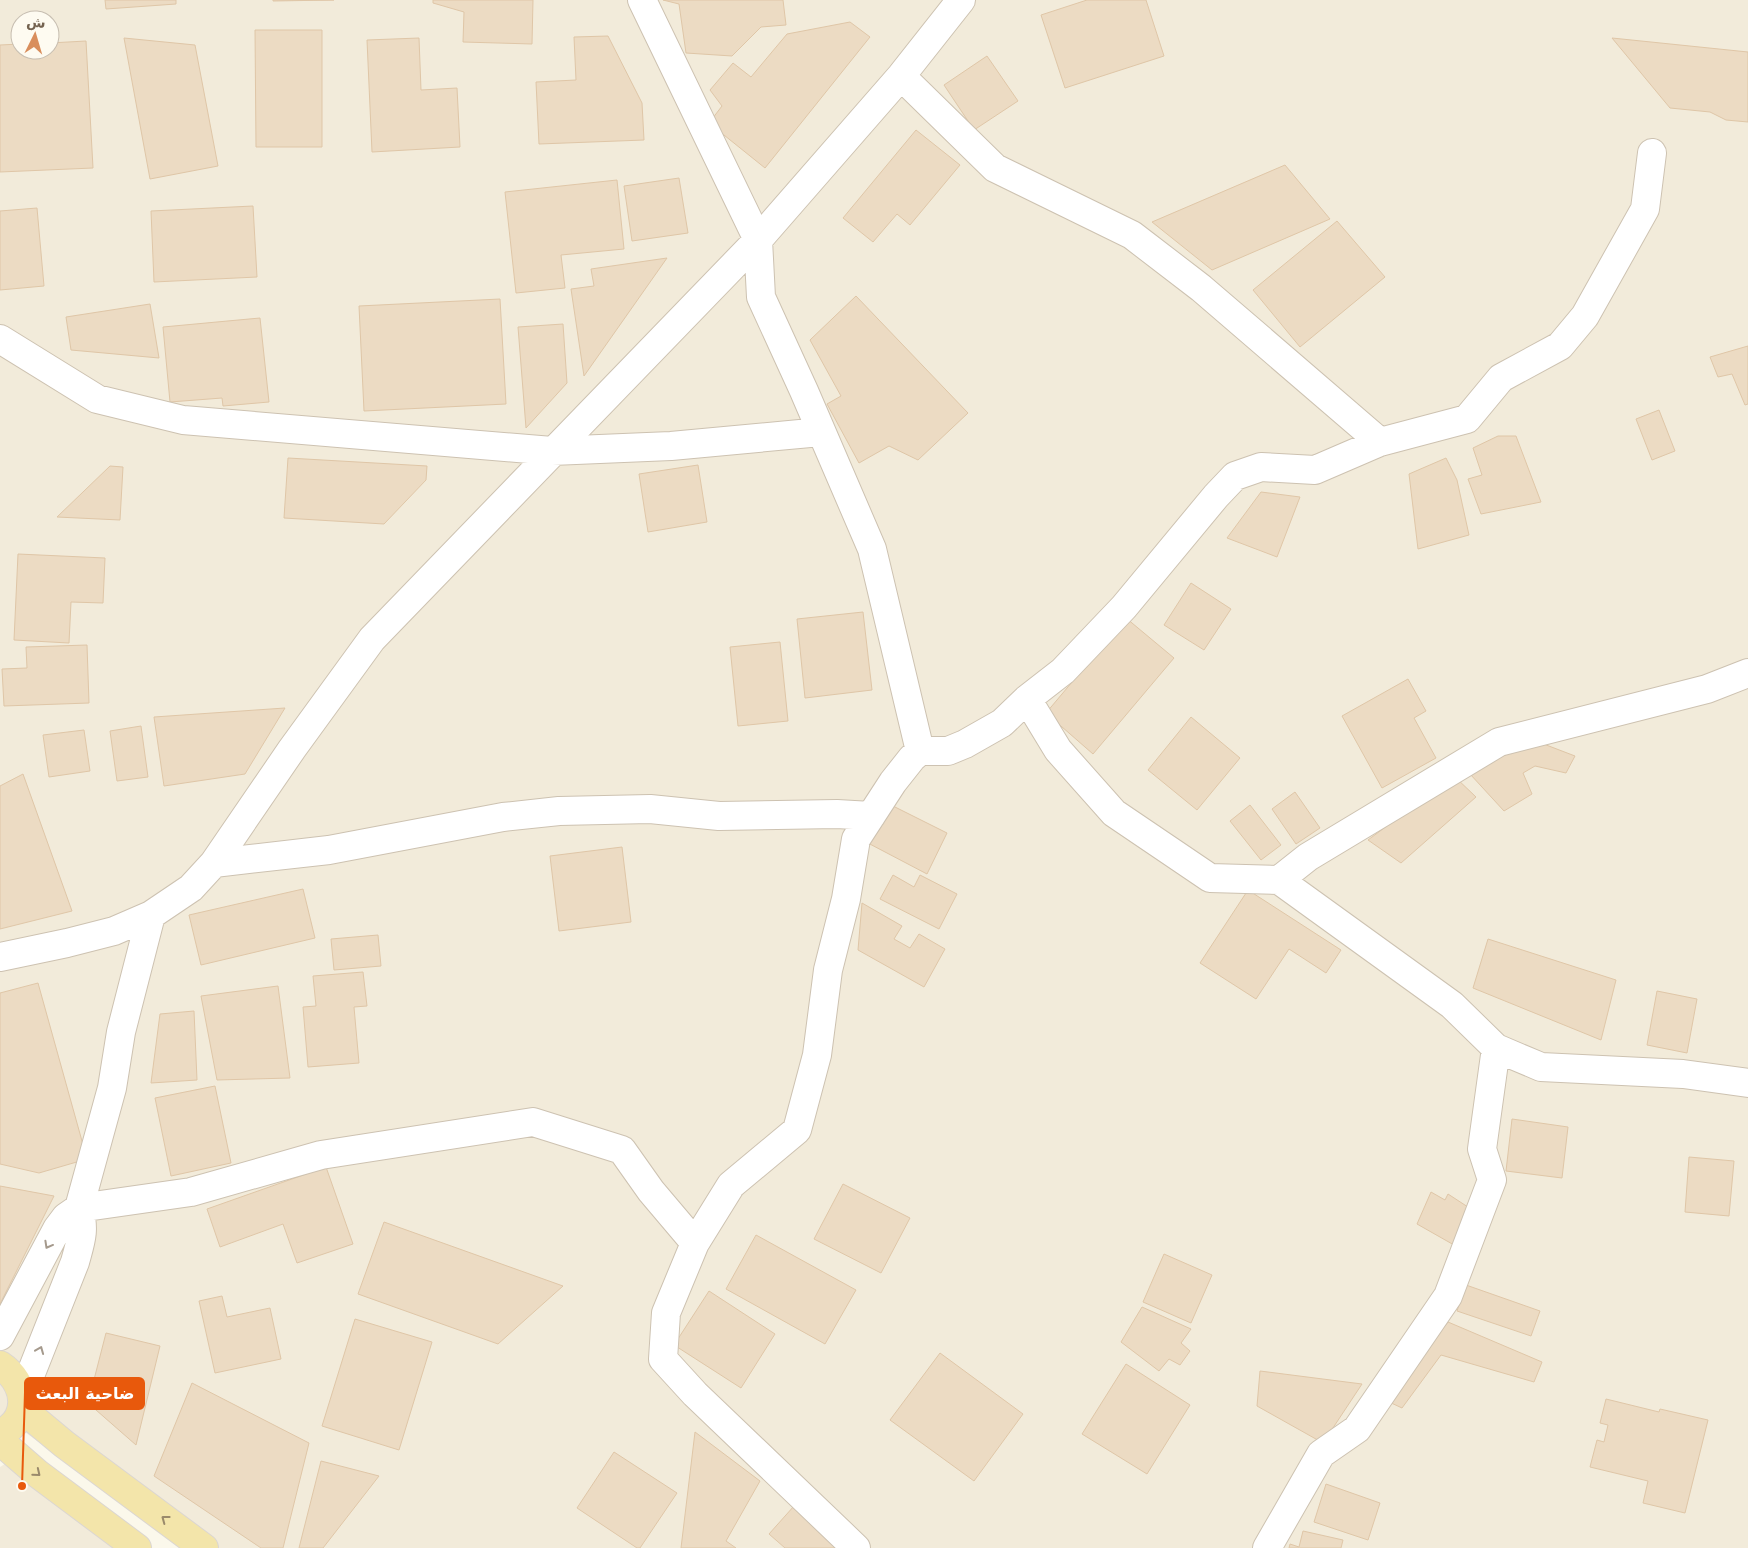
<svg xmlns="http://www.w3.org/2000/svg" width="1748" height="1548" viewBox="0 0 1748 1548" font-family="'DejaVu Sans',Vazirmatn,sans-serif">
  <rect width="100%" height="100%" fill="#fbf8eb"/>
  <path fill="#f2ebda" fill-rule="evenodd" d="M0,0H1748V1548H185L4,1417L0,1419ZM20,20H50V50H20Z
    M8,1462L126,1548H0V1467Z"/>
  <path fill="#ecdbc3" stroke="#dfc6a7" d="M105,0H176V4L106,9Z
    M273,0H334L273,1Z
    M433,0H533L532,44L463,42L464,12L433,3Z
    M663,0H783L786,25L761,27L732,56L686,53L679,4Z
    M1087,0H1146L1164,56L1065,88L1041,15Z
    M850,22L870,37L765,168L709,123L722,106L710,90L733,63L751,77L787,34Z
    M255,30H322V147H256Z
    M608,36L642,103L644,140L539,144L536,82L576,80L574,37Z
    M124,38L195,45L218,166L150,179Z
    M419,38L421,90L457,88L460,147L372,152L367,40Z
    M1612,38L1748,52V122L1726,120L1710,112L1670,108Z
    M86,41L93,168L0,172V45L20,44V50H50V43Z
    M987,56L1018,101L974,130L944,85Z
    M916,130L960,165L910,225L897,214L873,242L843,218Z
    M1285,165L1330,219L1212,270L1152,222Z
    M679,178L688,233L632,241L624,186Z
    M617,180L624,249L561,255L565,288L516,293L505,192Z
    M253,206L257,277L154,282L151,211Z
    M37,208L44,286L0,290V211Z
    M1337,221L1385,277L1300,347L1253,290Z
    M667,258L584,376L571,289L594,286L591,269Z
    M856,296L968,413L918,460L889,446L859,463L827,404L841,396L810,340Z
    M500,299L506,404L364,411L359,306Z
    M150,304L159,358L71,350L66,317Z
    M260,318L269,402L223,406L222,398L170,402L163,327Z
    M563,324L567,383L526,428L518,327Z
    M1748,346V404L1745,405L1732,374L1718,377L1710,357Z
    M1659,410L1675,451L1652,460L1636,419Z
    M1498,436H1516L1541,502L1481,514L1468,479L1482,475L1473,448Z
    M288,458L427,466L426,480L384,524L284,518Z
    M1446,458L1457,480L1469,535L1418,549L1409,474Z
    M698,465L707,522L648,532L639,474Z
    M110,466L123,467L120,520L57,517Z
    M1261,492L1300,497L1277,557L1227,538Z
    M18,554L105,558L103,603L71,602L69,643L14,640Z
    M1191,583L1231,609L1204,650L1164,625Z
    M863,612L872,690L805,698L797,619Z
    M1126,618L1174,658L1093,754L1046,713Z
    M780,642L788,721L738,726L730,647Z
    M87,645L89,703L4,706L2,669L27,668L26,647Z
    M1408,679L1426,711L1414,718L1436,758L1382,788L1342,716Z
    M285,708L245,774L164,786L154,717Z
    M1191,717L1240,758L1197,810L1148,770Z
    M141,726L148,777L117,781L110,731Z
    M84,730L90,771L49,777L43,735Z
    M1541,743L1575,756L1566,773L1535,766L1523,773L1532,794L1504,811L1470,774L1492,761L1525,746Z
    M23,774L72,911L0,929V786Z
    M1454,776L1476,797L1401,863L1368,840Z
    M1295,792L1320,828L1296,844L1272,809Z
    M887,803L947,833L927,874L866,842Z
    M1250,805L1281,845L1261,860L1230,821Z
    M622,847L631,922L559,931L550,856Z
    M893,875L914,887L920,875L957,894L939,929L880,899Z
    M303,889L315,938L201,965L189,915Z
    M1248,890L1341,950L1326,973L1289,949L1256,999L1200,963Z
    M862,903L902,926L894,939L910,948L919,934L945,949L924,987L858,950Z
    M378,935L381,966L334,970L331,939Z
    M1488,939L1616,980L1601,1040L1473,988Z
    M363,972L367,1006L354,1007L359,1063L308,1067L303,1007L316,1006L313,976Z
    M38,983L87,1159L39,1173L0,1164V993Z
    M278,986L290,1078L217,1080L201,996Z
    M1657,991L1697,999L1687,1053L1647,1045Z
    M194,1011L197,1080L151,1083L160,1014Z
    M215,1086L231,1163L171,1176L155,1098Z
    M1512,1119L1568,1127L1562,1178L1506,1171Z
    M1689,1157L1734,1161L1729,1216L1685,1212Z
    M326,1167L353,1244L297,1263L283,1224L220,1247L207,1209Z
    M843,1184L910,1218L881,1273L814,1239Z
    M0,1186L54,1196L0,1304Z
    M1431,1192L1445,1200L1448,1194L1471,1209L1454,1245L1417,1224Z
    M384,1222L563,1286L498,1344L358,1294Z
    M756,1235L856,1290L825,1344L726,1289Z
    M1164,1254L1212,1275L1191,1323L1143,1302Z
    M1466,1285L1540,1311L1531,1336L1457,1311Z
    M709,1291L775,1334L741,1388L674,1345Z
    M222,1296L227,1317L270,1308L281,1359L215,1373L199,1301Z
    M1142,1307L1191,1329L1181,1343L1190,1351L1180,1365L1169,1359L1159,1371L1121,1342Z
    M355,1319L432,1342L399,1450L322,1426Z
    M1448,1322L1542,1362L1534,1382L1441,1355L1402,1408L1387,1401V1398Z
    M106,1333L160,1346L136,1445L88,1403Z
    M940,1353L1023,1414L974,1481L890,1420Z
    M1126,1364L1190,1405L1147,1474L1082,1434Z
    M1260,1371L1362,1384L1323,1443L1257,1406Z
    M192,1383L309,1443L283,1548H261L154,1476Z
    M1606,1399L1659,1412L1660,1409L1708,1420L1685,1513L1643,1503L1648,1481L1590,1467L1597,1440L1604,1442L1608,1425L1600,1423Z
    M695,1432L760,1481L726,1541L736,1548H681Z
    M614,1452L677,1493L640,1548H637L577,1508Z
    M321,1461L379,1476L323,1548H299Z
    M1326,1484L1380,1503L1368,1540L1314,1522Z
    M794,1506L844,1548H785L769,1534Z
    M1303,1531L1343,1540L1341,1548H1289L1290,1544L1299,1547Z"/>
  <g fill="none" stroke-linecap="round" stroke-linejoin="round">
    <defs>
      <path id="minor" d="M642,0L758,240L761,297L804,391L872,549L920,751
        M901,76L995,168L1132,235L1201,288L1380,442
        M0,339L97,399L183,420L552,451L671,446L821,432
        M1027,699L1058,750L1114,813L1210,878L1279,880L1308,857L1499,742L1707,689L1748,673
        M214,863L329,850L503,817L559,811L650,809L719,816L837,814L871,816
        M1279,880L1452,1005L1496,1048L1541,1067L1683,1074L1748,1083
        M0,957L67,943L114,931L151,915L191,888L214,863L292,749L372,639L758,240L901,76L961,0
        M0,1336L57,1229L66,1217L79,1208L191,1192L321,1155L533,1122L622,1150L651,1191L695,1243
        M22,1396L75,1262C81,1240 85,1231 79,1208L112,1088L121,1032L151,915
        M856,1548L695,1394L663,1359L666,1313L695,1243L731,1185L797,1130L817,1055L828,970L846,899L856,839L893,782L912,758L920,751H948L965,744L1002,723L1027,699L1063,671L1124,607L1216,496L1235,476L1261,467L1315,470L1380,442L1467,419L1501,378L1560,346L1585,316L1645,209L1652,153
        M1267,1548L1321,1454L1357,1429L1448,1296L1492,1180L1482,1149L1496,1048"/>
      <path id="major" d="M0,1365C27,1383 32,1418 0,1434
        M22,1409L64,1444L204,1548
        M0,1441L38,1474L137,1548"/>
    </defs>
    <use href="#minor" stroke="#cdc2b1" stroke-width="30"/>
    <use href="#major" stroke="#dbd6d2" stroke-width="30"/>
    <use href="#minor" stroke="#fff" stroke-width="28"/>
    <use href="#major" stroke="#f3e5aa" stroke-width="28"/>
  </g>
  <defs><path id="oneway-chevron" d="M-2-3.5L2.5 0L-2 3.5" fill="none" stroke-width="1.6" stroke-linecap="round" stroke-linejoin="round" transform="scale(1.25)"/></defs>
  <g stroke="#a59a8d">
    <use href="#oneway-chevron" transform="translate(48 1245) rotate(119)"/>
    <use href="#oneway-chevron" transform="translate(40 1350) rotate(-68)"/>
  </g>
  <g stroke="#9a8a6b">
    <use href="#oneway-chevron" transform="translate(37 1473) rotate(39)"/>
    <use href="#oneway-chevron" transform="translate(165 1519) rotate(-143)"/>
  </g>
  <path fill="none" stroke="#e8590c" stroke-width="2" d="M22 1486L25 1393"/>
  <circle fill="#e8590c" stroke="#fefbf1" stroke-width="2" cx="22" cy="1486" r="5"/>
  <rect fill="#e8590c" stroke="#e8590c" stroke-width="2" x="25" y="1378" width="119" height="31" rx="5"/>
  <g font-size="16" text-anchor="middle" font-weight="bold" fill="#fff">
    <text x="85" y="1399">ضاحية البعث</text>
  </g>
  <g transform="translate(35 35) rotate(5)"><circle r="24" fill="#fefbf1" stroke="#c7beb1"/>
  <path d="M0-4L9 19L0 12L-9 19Z" fill="#d98e5c"/>
  <text y="-8" font-size="14" font-weight="bold" text-anchor="middle" fill="#746350">ش</text>
  </g>
</svg>
